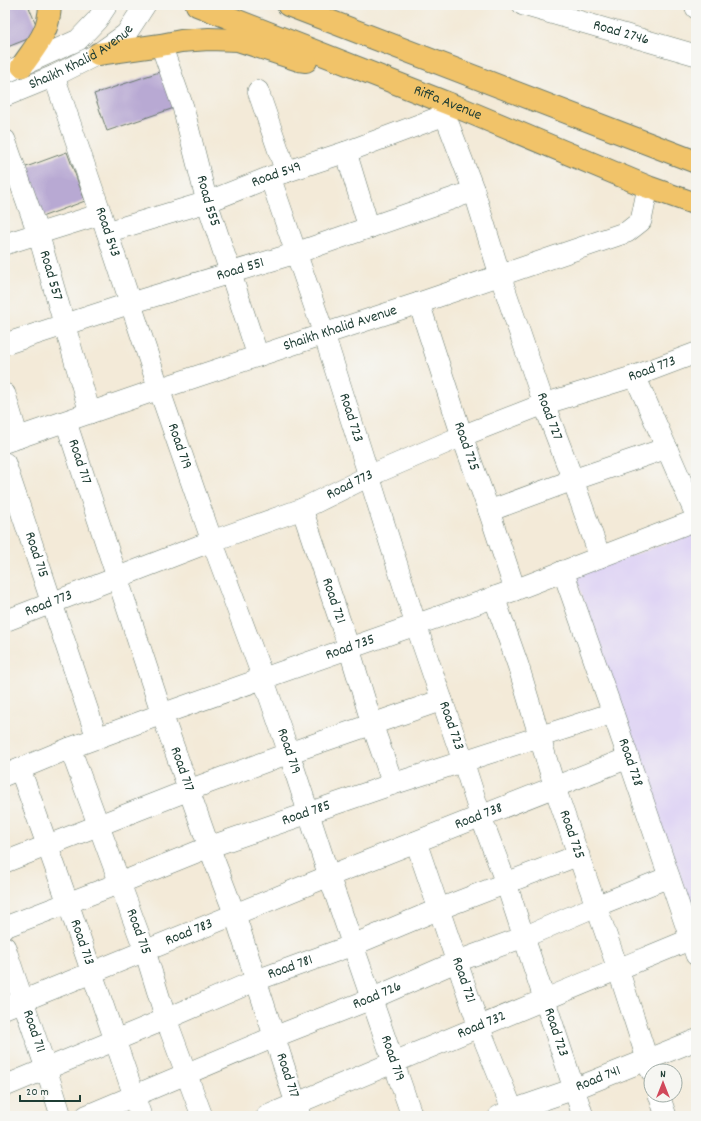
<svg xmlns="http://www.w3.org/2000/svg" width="701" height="1121" viewBox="0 0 701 1121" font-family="Dekko,sans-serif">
  <rect width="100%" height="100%" fill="#f6f6f2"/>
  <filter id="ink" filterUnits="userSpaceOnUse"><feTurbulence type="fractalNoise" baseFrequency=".025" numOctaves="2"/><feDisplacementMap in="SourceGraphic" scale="8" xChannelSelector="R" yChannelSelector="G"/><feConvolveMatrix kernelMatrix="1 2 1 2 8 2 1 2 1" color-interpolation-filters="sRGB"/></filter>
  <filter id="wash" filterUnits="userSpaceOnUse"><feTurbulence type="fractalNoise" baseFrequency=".012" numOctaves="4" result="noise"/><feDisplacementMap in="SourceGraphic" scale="16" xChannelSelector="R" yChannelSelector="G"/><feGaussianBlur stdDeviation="0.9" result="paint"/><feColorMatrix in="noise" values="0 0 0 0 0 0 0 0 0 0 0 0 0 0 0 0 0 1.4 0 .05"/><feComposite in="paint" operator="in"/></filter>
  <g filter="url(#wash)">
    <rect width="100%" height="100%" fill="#f3ead8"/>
    <path fill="#dfd4f4" d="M696,533V932L575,575Z"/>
    <g id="blocks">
      <path fill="#b8a9d3" d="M5,5H28L40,34L5,48Z
        M168,69L180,106L107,131L94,94Z
        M67,152L85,201L36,219L18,170Z"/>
    </g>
  </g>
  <g filter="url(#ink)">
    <use href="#blocks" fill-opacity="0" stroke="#697a6d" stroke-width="1"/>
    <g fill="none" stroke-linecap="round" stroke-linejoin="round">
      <defs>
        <g id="minor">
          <path id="s1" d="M523,5L696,55"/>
          <path d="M696,5V8"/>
          <path id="s2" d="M161,45L183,107L207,202L258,356"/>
          <path d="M5,73L78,40L97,20L107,5"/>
          <path id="s3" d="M54,76L101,214L159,389L212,541L263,678L289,753L329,876L412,1116"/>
          <path d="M258,91L286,172"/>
          <path id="s4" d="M5,96L54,76L98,54L126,34L145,5"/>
          <path id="s5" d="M5,140L38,233L90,413"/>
          <path d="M346,152L369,228"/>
          <path id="s6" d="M270,177L324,334L369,476L416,625L463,761L481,817L506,883L583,1116"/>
          <path id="s7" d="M107,232L207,202L270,177L346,152L445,115L474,191L500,275L544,404L573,480L600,557"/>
          <path d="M5,244L101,214"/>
          <path id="s8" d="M419,303L462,436L489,511L515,590"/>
          <path id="s9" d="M5,344L131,303L296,253L474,191"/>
          <path d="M635,376L696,515"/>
          <path d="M5,394L18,438"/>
          <path id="s10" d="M66,422L162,714L209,847L235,915L300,1116"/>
          <path id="s11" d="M5,442L159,389L324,334L419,303L627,232L641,221L648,187"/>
          <path id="s12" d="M5,463L97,738"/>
          <path id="s13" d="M302,509L349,648L372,724L393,784"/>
          <path d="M489,511L573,480L667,448"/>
          <path id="s14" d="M563,571L613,713L696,955"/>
          <path id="s15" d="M494,597L518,665L555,788L618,969L651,1071"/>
          <path id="s16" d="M5,621L212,541L302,509L369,476L462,436L544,404L635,376L696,353"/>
          <path id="s17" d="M70,748L145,951L166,1019L202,1116"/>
          <path id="s18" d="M20,769L68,903L141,1116"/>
          <path id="s19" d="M5,775L70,748L162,714L515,590L696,520"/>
          <path id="s20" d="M416,842L479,1027L515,1116"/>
          <path d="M5,862L189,790L289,753L442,700"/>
          <path id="s21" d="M5,927L120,883L209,847L393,784L613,713"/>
          <path id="s22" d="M5,947C23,1003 44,1059 61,1116"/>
          <path id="s23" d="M5,1008L329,876L628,758"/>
          <path id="s24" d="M5,1086L166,1019L257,980L353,945L439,909L579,855"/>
          <path d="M659,1095L666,1116"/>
          <path id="s25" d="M86,1116L274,1037L371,999L458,961L524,937L596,906L669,877"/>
          <path id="s26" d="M267,1116C409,1055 553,996 696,937"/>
          <path id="s27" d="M499,1116L513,1110L574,1089L696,1040"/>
        </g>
        <g id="major">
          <path id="s28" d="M197,5L462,109L648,187L696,204"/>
          <path d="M288,5L696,162"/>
          <path d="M98,54L161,45L181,41L209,39L238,40L299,60L306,61"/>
          <path d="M22,66C37,44 49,33 50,5"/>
        </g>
      </defs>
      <use href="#minor" stroke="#697a6d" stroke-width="22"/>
      <use href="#major" stroke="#697a6d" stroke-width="24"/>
      <use href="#minor" stroke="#fff" stroke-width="21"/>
      <use href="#major" stroke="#f1c369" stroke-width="22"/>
    </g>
  </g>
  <g text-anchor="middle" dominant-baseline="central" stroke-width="4" stroke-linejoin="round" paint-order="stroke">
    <g font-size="15" fill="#1f3d34" stroke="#f6f6f2">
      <text stroke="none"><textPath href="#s1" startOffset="102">Road 2746</textPath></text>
      <text stroke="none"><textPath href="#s4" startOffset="86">Shaikh Khalid Avenue</textPath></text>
      <text stroke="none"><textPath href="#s28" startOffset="269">Riffa Avenue</textPath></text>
      <text stroke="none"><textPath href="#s7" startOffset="179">Road 549</textPath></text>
      <text stroke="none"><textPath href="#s2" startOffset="163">Road 555</textPath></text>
      <text stroke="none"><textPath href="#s3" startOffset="165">Road 543</textPath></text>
      <text stroke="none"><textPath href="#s9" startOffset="247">Road 551</textPath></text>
      <text stroke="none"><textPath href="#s5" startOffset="143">Road 557</textPath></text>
      <text stroke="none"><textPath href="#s11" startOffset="354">Shaikh Khalid Avenue</textPath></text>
      <text stroke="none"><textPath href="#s16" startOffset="695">Road 773</textPath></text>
      <text stroke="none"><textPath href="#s6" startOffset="254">Road 723</textPath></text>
      <text stroke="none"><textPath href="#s7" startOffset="677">Road 727</textPath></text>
      <text stroke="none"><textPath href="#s3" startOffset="391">Road 719</textPath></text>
      <text stroke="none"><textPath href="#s8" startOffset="151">Road 725</textPath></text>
      <text stroke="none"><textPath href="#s10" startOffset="42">Road 717</textPath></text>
      <text stroke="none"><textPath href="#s16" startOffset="371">Road 773</textPath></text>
      <text stroke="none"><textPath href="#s12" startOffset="97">Road 715</textPath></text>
      <text stroke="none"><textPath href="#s13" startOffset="97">Road 721</textPath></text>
      <text stroke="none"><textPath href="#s16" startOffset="47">Road 773</textPath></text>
      <text stroke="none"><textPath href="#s19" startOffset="368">Road 735</textPath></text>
      <text stroke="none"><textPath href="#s6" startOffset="578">Road 723</textPath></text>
      <text stroke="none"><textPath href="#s3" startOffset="715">Road 719</textPath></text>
      <text stroke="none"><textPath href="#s14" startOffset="203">Road 728</textPath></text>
      <text stroke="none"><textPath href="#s10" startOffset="366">Road 717</textPath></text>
      <text stroke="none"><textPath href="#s21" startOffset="322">Road 785</textPath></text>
      <text stroke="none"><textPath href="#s23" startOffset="511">Road 738</textPath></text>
      <text stroke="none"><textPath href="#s15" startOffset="250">Road 725</textPath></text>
      <text stroke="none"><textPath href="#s17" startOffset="196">Road 715</textPath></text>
      <text stroke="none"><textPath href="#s23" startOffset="199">Road 783</textPath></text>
      <text stroke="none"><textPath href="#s18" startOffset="184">Road 713</textPath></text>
      <text stroke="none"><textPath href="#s24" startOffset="309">Road 781</textPath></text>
      <text stroke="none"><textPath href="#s20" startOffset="146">Road 721</textPath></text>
      <text stroke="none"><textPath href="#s25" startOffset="315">Road 726</textPath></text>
      <text stroke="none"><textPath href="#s26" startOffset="233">Road 732</textPath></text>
      <text stroke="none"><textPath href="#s22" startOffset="89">Road 711</textPath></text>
      <text stroke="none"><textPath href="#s6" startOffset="902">Road 723</textPath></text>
      <text stroke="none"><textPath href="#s3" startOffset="1039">Road 719</textPath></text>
      <text stroke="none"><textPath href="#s10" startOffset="690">Road 717</textPath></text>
      <text stroke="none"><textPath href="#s27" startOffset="106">Road 741</textPath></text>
    </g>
  </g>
  <rect width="701" height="1121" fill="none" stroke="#f6f6f2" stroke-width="20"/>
  <g transform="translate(663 1083)"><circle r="19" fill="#f6f6f2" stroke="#a0aca6"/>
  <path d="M0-3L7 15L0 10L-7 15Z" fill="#d1495b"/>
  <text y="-6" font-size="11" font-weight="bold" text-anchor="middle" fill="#1f3d34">N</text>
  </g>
  <path d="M20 1095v6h60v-6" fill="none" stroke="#1f3d34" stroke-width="2"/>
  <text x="26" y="1095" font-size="12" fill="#1f3d34" stroke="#f6f6f2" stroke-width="3" paint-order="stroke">20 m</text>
</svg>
